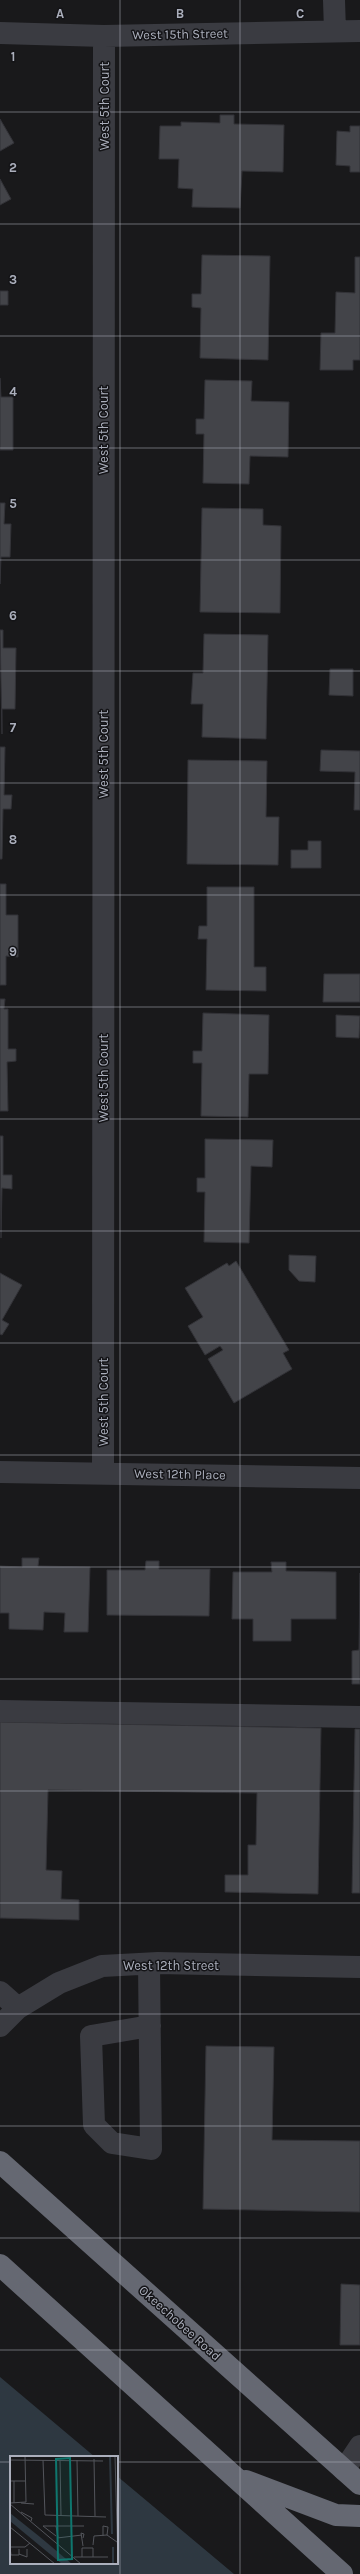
<svg xmlns="http://www.w3.org/2000/svg" width="360" height="2574" viewBox="0 0 360 2574" font-family="Karla,sans-serif">
  <rect width="100%" height="100%" fill="#19191b"/>
  <path fill="#2e3841" d="M0,2377L95,2457H11V2563H117V2476L234,2574H0Z"/>
  <path fill="#434449" stroke="#333338" d="M220,115H234V124L284,125L283,172L242,171L240,208L192,207L193,189L178,188L179,159H159L160,126H181V122L220,123Z
    M0,119L14,143L0,151Z
    M350,126H360V172H350V166L336,165L337,131L350,132Z
    M0,179L11,199L0,205Z
    M202,255L270,256L268,360L200,358L201,308L192,307V294H201Z
    M355,257H360V360H353V370H320L321,333H335L336,292L355,293Z
    M0,291H8V305H0Z
    M0,378L1,397H13V450H0Z
    M205,380L252,381L251,401L289,402L288,457L250,456L249,484L203,483L204,434H196V419H204Z
    M0,503H5L4,524H11L10,557H1L0,584Z
    M202,508L263,509V525L281,526L280,613L200,612Z
    M0,630H3V648H16L15,709H2V734Z
    M204,634L268,635L266,739L202,737L203,704H191L193,673H203Z
    M330,669H353V696L329,695Z
    M0,747H5L4,795H12L11,809H3L2,859H0Z
    M321,750L360,751V810H354L355,772L320,771Z
    M188,760L267,761L266,817H279L278,865L187,864Z
    M308,841H321V868H291V850H308Z
    M0,884H6V915H18V957L6,956V985H0Z
    M207,887H254V967H266V991L206,990L207,939H198L199,926H207Z
    M324,974H360V1002H323Z
    M0,999H5L4,1009H8V1049H16V1061L7,1062L8,1111H0Z
    M203,1013L269,1015L268,1074H249L248,1117L201,1116L202,1063H193V1051H202Z
    M336,1015L360,1016L359,1038L336,1037Z
    M0,1136H3V1175H12V1189L2,1188L1,1238Z
    M205,1139L273,1140L272,1167L251,1166L249,1243L204,1242L205,1192H197V1178H205Z
    M289,1255L316,1256L315,1282L299,1281L289,1270Z
    M236,1261L289,1350L283,1353L292,1369L234,1403L208,1359L223,1350L220,1346L205,1355L188,1326L203,1317L185,1288L227,1263L229,1266Z
    M0,1273L22,1285L2,1320L9,1324L2,1335L0,1334Z
    M22,1558H39L38,1566L90,1567L88,1632H64L65,1613L44,1612L43,1630L9,1629V1613H0V1566L22,1567Z
    M146,1561H159V1569H210L209,1616L107,1615V1570H145Z
    M271,1562H286V1571L336,1572V1619H291V1641H253V1619H232L233,1572H272Z
    M360,1573V1684H352V1651L359,1650Z
    M0,1722L321,1728L318,1894L225,1892V1875H248V1845H256L257,1793L48,1790L46,1870L62,1871L61,1899L79,1900V1920L0,1918Z
    M355,1729H360V1893H352Z
    M206,2046L274,2047L272,2140L360,2141V2212L203,2209Z
    M341,2284L360,2285V2345H340Z"/>
  <g fill="none" stroke-linecap="round" stroke-linejoin="round">
    <path stroke="#3a3b41" stroke-width="22" d="M334,0L335,31
      M0,33L104,36L360,31
      M0,1472L360,1478
      M103,1472L104,36
      M0,1711L360,1717
      M149,1964L151,2149L112,2143L94,2125L91,2036L150,2026
      M0,1992L18,2008
      M0,2026L18,2008L59,1983L102,1966L158,1963L360,1967
      M344,2470L360,2446"/>
    <path stroke="#656872" stroke-width="22" d="M0,2162L360,2484
      M0,2265L342,2574
      M246,2481L336,2515L360,2516"/>
  </g>
  <path fill="none" stroke="#abafbc" stroke-width="1" stroke-opacity="0.55" d="M120,0V2574M240,0V2574M0,112H360M0,224H360M0,336H360M0,448H360M0,560H360M0,671H360M0,783H360M0,895H360M0,1007H360M0,1119H360M0,1231H360M0,1343H360M0,1455H360M0,1567H360M0,1679H360M0,1791H360M0,1903H360M0,2014H360M0,2126H360M0,2238H360M0,2350H360M0,2462H11M117,2462H360"/>
  <g text-anchor="middle" dominant-baseline="central" stroke-width="3" stroke-linejoin="round" paint-order="stroke">
    <g font-size="13" fill="#abafbc" stroke="#141417">
      <text transform="translate(180 34) rotate(-1)">West 15th Street</text>
      <text transform="translate(104 106) rotate(-90)">West 5th Court</text>
      <text transform="translate(103 430) rotate(-90)">West 5th Court</text>
      <text transform="translate(103 754) rotate(-90)">West 5th Court</text>
      <text transform="translate(103 1078) rotate(-90)">West 5th Court</text>
      <text transform="translate(103 1402) rotate(-90)">West 5th Court</text>
      <text transform="translate(180 1474) rotate(1)">West 12th Place</text>
      <text x="171" y="1965">West 12th Street</text>
      <text transform="translate(180 2323) rotate(42)">Okeechobee Road</text>
    </g>
  </g>
  <g transform="translate(10 2456)">
    <rect width="108" height="108" fill="#19191b"/>
    <path d="M0,57L30,81L62,108H52L0,65Z" fill="#2e3841"/>
    <path fill="none" stroke="#2e3841" stroke-width="2" d="M100,0L102,78M103,91V108"/>
    <path fill="none" stroke="#53555b" stroke-width="1" d="M105,0L108,108M84,3L85,60M0,4L93,5M33,4L35,59L96,61M50,4L51,60M67,4L68,60M0,25H16M4,25V47M0,47L16,46L15,0M11,47L24,48M0,48L71,108M11,56L22,62L21,65M46,70H74M0,71L45,108M46,80L33,70H46L48,81M93,80V70L98,71L97,79M47,82L72,79M73,82L74,78L71,77L73,90M83,89L84,80L97,79L107,86M0,91L1,99H9V93M0,91H15L20,87M9,98L17,101V93M64,101H98M72,101V92H83V101"/>
    <path fill="#0f766e" fill-opacity="0.15" stroke="#0f766e" stroke-width="2" d="M60,2L62,103L48,104L46,3Z"/>
    <rect width="108" height="108" fill="none" stroke="#abafbc" stroke-width="2"/>
  </g>
  <g font-size="13" text-anchor="middle" font-weight="bold" fill="#abafbc" stroke="#141417" stroke-width="3" stroke-linejoin="round" paint-order="stroke">
    <text x="60" y="18">A</text>
    <text x="180" y="18">B</text>
    <text x="300" y="18">C</text>
    <text x="13" y="61">1</text>
    <text x="13" y="172">2</text>
    <text x="13" y="284">3</text>
    <text x="13" y="396">4</text>
    <text x="13" y="508">5</text>
    <text x="13" y="620">6</text>
    <text x="13" y="732">7</text>
    <text x="13" y="844">8</text>
    <text x="13" y="956">9</text>
  </g>
</svg>
